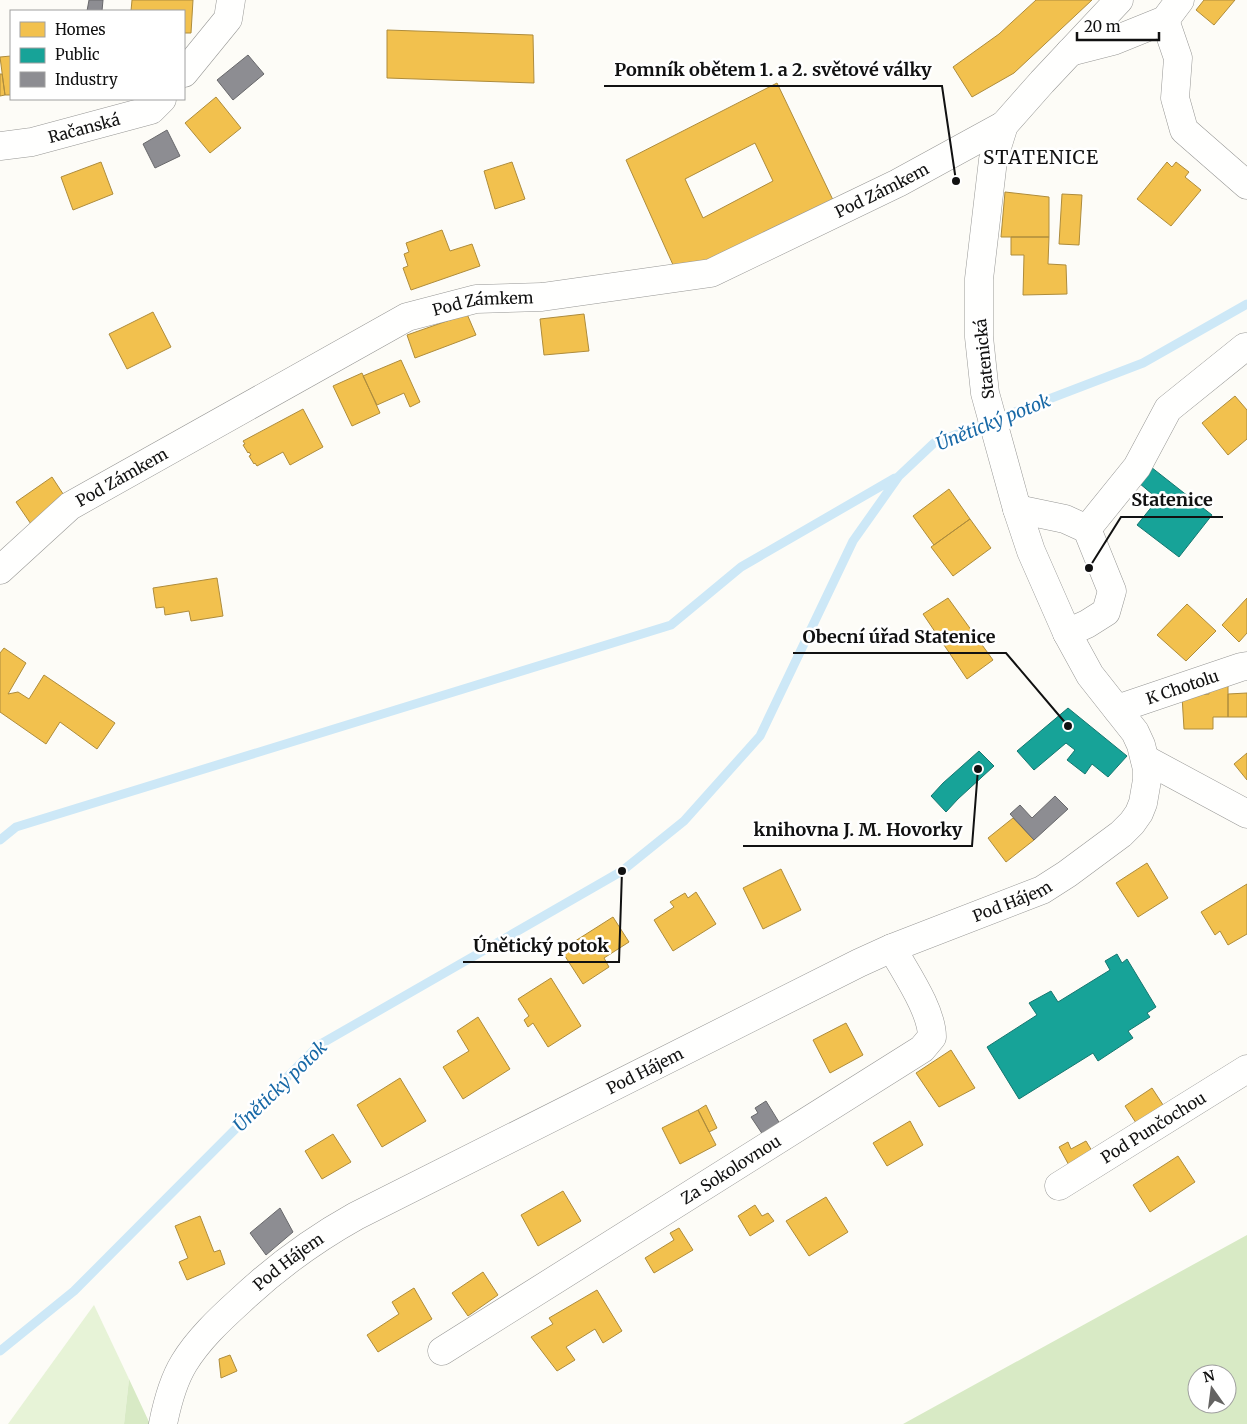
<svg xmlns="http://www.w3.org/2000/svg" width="1247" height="1424" viewBox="0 0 1247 1424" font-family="Merriweather,serif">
  <rect width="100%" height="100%" fill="#fdfcf7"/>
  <path fill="#e7f3d7" d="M94,1305L129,1379L124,1424H8Z"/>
  <path fill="#d8eac5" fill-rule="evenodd" d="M1247,1235V1424H903ZM1197,1374H1227V1404H1197Z
    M129,1379L150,1424H124Z"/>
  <path fill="#f2c14e" stroke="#ae8c3c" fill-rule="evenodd" d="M132,0H193L191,33H184V11H131Z
    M1036,0H1092L1014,73L972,97L953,67L999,34Z
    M1204,0H1235L1214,25L1196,10Z
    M387,30L533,35L534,83L387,78Z
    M11,56V95H5L0,57Z
    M0,74H2L5,95L0,96Z
    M777,83L833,200L678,276L626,160ZM755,143L773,181L703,218L685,179Z
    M216,97L241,128L210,153L185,123Z
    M101,162L113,194L73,210L61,177Z
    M512,162L525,199L495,209L484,171Z
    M1167,162L1172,167L1176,162L1189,172L1185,177L1201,190L1171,226L1137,199Z
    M1005,192L1049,197V237H1001Z
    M1062,194L1082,195L1079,245L1059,244Z
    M442,230L450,251L472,244L480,266L411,290L403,268L408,266L404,254L409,252L406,243Z
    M1011,237H1049L1048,264L1066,265L1067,294L1023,295L1024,255H1011Z
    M153,312L171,347L127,369L109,334Z
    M467,314L476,335L415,358L407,335Z
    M584,314L589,351L544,355L540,319Z
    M401,360L420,402L410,407L404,393L377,405L363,376Z
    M362,373L380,413L352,426L333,386Z
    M1235,396L1247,410V439L1228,455L1202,423Z
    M303,409L323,447L290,465L283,452L257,466L255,463L254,464L249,456L251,455L249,452L248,453L243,445L245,444L243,441Z
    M52,477L69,503L33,527L16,502Z
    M949,489L970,519L934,545L913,516Z
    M970,519L991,548L953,576L931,547Z
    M217,578L223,616L191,621L189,611L165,615L164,607L156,608L153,588Z
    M948,598L993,660L967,679L923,614Z
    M1247,598V633L1239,642L1222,625Z
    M1187,604L1216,631L1186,661L1157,635Z
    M4,648L26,663L8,694L18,692L29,699L44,675L115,723L97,749L60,722L46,744L0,712V653Z
    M1228,685V717H1213V729H1184L1182,696L1209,694V686Z
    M1247,693V717H1228V694Z
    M1247,753V780L1234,764Z
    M1013,818L1034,840L1006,862L988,838Z
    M1147,863L1168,898L1138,917L1116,883Z
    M781,869L801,910L763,929L743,888Z
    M1247,884V934L1228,945L1220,931L1215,935L1201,912Z
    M696,892L716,924L673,951L654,920L674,907L670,902L685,893L688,898Z
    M613,917L629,942L604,958L609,967L583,984L561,950Z
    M551,978L581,1026L548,1047L533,1023L528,1027L524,1020L529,1016L518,999Z
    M478,1017L510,1069L463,1099L443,1067L469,1051L457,1031Z
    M846,1023L863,1055L830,1073L813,1040Z
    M951,1050L975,1088L939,1107L916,1073Z
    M400,1078L426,1121L382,1147L357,1105Z
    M1152,1088L1167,1111L1140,1129L1125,1106Z
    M706,1105L717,1128L709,1132L698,1110Z
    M698,1110L716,1145L680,1164L662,1128Z
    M910,1121L923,1145L887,1166L873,1143Z
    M333,1134L351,1162L322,1179L305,1151Z
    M1086,1141L1095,1156L1071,1169L1059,1147L1068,1142L1071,1149Z
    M1178,1156L1195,1182L1150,1212L1133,1185Z
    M563,1191L581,1221L538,1246L521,1215Z
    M826,1197L848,1232L809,1256L786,1221Z
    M755,1205L762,1216L768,1213L774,1221L750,1236L738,1216Z
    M200,1216L214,1252L220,1250L225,1264L187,1280L179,1262L188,1258L175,1226Z
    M679,1228L693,1250L654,1273L645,1258L674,1240L670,1233Z
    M483,1272L498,1295L468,1316L452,1293Z
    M414,1288L432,1319L378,1352L367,1335L399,1314L392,1302Z
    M597,1290L622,1331L603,1343L595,1329L566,1347L575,1360L557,1371L531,1337L553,1324L549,1318Z
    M230,1355L237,1371L221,1378L219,1359Z"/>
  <path fill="#17a398" stroke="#157770" d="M1151,467L1212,515L1179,557L1137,525L1158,499L1139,483Z
    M1068,708L1127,756L1108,777L1092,764L1085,774L1067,760L1075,750L1066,743L1034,770L1017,751Z
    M979,751L994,766L958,799L946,812L931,796L943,783Z
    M1117,954L1122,963L1127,959L1156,1007L1147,1013L1150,1017L1128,1031L1133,1038L1098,1061L1093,1053L1019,1099L987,1047L1037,1015L1029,1003L1051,991L1058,1002L1110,970L1105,961Z"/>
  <path fill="#8d8d92" stroke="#68686b" d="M89,0H103L102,11H87Z
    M248,55L264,74L233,100L217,80Z
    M167,130L180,156L155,168L143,144Z
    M1055,796L1068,809L1034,840L1010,814L1020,805L1032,818Z
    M766,1101L782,1127L765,1138L751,1117L758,1113L755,1108Z
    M280,1208L293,1232L266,1255L250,1233Z"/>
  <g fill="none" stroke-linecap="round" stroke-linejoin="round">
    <path stroke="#cde8f7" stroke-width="9" d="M0,840L16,827L671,625L741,567L895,478
      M0,1351L74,1291L319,1045L622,871L684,821L760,736L853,541L899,476L934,443L1143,363L1247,304"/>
    <defs>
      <g id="minor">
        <path d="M1165,20L1178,58L1175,98L1184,130L1247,185"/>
        <path d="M1070,52L1113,41L1165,20L1180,0"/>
        <path d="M184,73L228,19L231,0"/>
        <path id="s1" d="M0,146L32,142L151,110L162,99"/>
        <path d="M1017,509L1065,519L1087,529L1112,591L1106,612L1087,624L1067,633"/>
        <path d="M1087,529L1137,467L1168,409L1245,347"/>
        <path id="s2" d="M0,570L70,506L407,317L476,299L542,297L711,273L898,183L1004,125"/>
        <path id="s3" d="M1117,709L1241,667L1247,666"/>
        <path d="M1145,759L1247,814"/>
        <path id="s4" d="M1059,1186L1247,1069"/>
        <path id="s5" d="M442,1351L922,1049L932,1037C932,1010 905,972 892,948"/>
        <path id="s6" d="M163,1424C167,1404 173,1381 184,1363C198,1340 219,1320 240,1301C275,1268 313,1240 356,1216L859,963L892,948L1042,890L1067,874L1121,834L1132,823L1139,813L1143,803L1147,780V769L1141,745L1135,732L1090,675L1067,633L1031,551L1017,509L985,393L979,337V279L993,160L1004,125L1042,82L1119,0"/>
      </g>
    </defs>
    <use href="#minor" stroke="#979795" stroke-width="29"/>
    <use href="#minor" stroke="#fffffe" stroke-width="28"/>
  </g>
  <g text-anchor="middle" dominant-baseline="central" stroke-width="5" stroke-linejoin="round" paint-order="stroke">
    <g font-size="16" fill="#111" stroke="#fff">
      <text stroke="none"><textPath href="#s1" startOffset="86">Račanská</textPath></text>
      <text stroke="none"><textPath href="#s2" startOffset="979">Pod Zámkem</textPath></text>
      <text stroke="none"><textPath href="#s2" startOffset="559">Pod Zámkem</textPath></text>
      <text transform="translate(984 359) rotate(-96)">Statenická</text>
      <text stroke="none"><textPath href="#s2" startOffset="154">Pod Zámkem</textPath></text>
      <text stroke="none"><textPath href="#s3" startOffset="69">K Chotolu</textPath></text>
      <text stroke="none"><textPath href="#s6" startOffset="1021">Pod Hájem</textPath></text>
      <text stroke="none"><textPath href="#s6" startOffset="616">Pod Hájem</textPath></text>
      <text stroke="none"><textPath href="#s4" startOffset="111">Pod Punčochou</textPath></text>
      <text stroke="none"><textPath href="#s5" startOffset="341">Za Sokolovnou</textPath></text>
      <text stroke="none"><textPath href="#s6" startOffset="211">Pod Hájem</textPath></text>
    </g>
    <g font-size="18" font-style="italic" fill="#1768a6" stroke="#fff">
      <text transform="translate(993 422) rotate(-22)">Únětický potok</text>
      <text transform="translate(280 1086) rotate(-44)">Únětický potok</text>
    </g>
    <g font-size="19" letter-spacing="1" fill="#111" stroke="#fff">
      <text x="1041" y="157">STATENICE</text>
    </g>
  </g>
  <path fill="none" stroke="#111" stroke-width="2" d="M956 181L942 86H604M1089 568L1121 517H1223M1068 726L1006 653H793M978 769L972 846H743M622 871L619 962H463"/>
  <g fill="#111" stroke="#fff" stroke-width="2">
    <circle cx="956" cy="181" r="5"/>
    <circle cx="1089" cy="568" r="5"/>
    <circle cx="1068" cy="726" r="5"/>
    <circle cx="978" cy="769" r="5"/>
    <circle cx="622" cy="871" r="5"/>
  </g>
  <g font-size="18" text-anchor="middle" font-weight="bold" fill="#111" stroke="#fff" stroke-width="5" stroke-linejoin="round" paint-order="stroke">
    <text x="773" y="76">Pomník obětem 1. a 2. světové války</text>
    <text x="1172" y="506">Statenice</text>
    <text x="899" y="643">Obecní úřad Statenice</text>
    <text x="858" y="836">knihovna J. M. Hovorky</text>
    <text x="541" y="952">Únětický potok</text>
  </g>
  <rect x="10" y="10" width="175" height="90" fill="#ffffff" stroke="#a0a0a0"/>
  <rect x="20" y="22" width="25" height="15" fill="#f2c14e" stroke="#a0a0a0"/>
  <text x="55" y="35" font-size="15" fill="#111111">Homes</text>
  <rect x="20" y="48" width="25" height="15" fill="#17a398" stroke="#a0a0a0"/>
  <text x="55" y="60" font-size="15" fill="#111111">Public</text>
  <rect x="20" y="72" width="25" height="15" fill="#8d8d92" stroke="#a0a0a0"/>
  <text x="55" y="85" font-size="15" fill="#111111">Industry</text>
  <g transform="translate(1212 1389) rotate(346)"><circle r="24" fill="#ffffff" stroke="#a0a0a0"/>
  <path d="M0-4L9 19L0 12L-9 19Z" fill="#646362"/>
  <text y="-8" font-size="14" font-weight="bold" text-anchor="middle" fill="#111111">N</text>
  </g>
  <path d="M1077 32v8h82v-8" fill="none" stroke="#111111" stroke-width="2.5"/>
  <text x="1084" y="32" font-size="15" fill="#111111" stroke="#ffffff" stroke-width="4" paint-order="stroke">20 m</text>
</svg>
